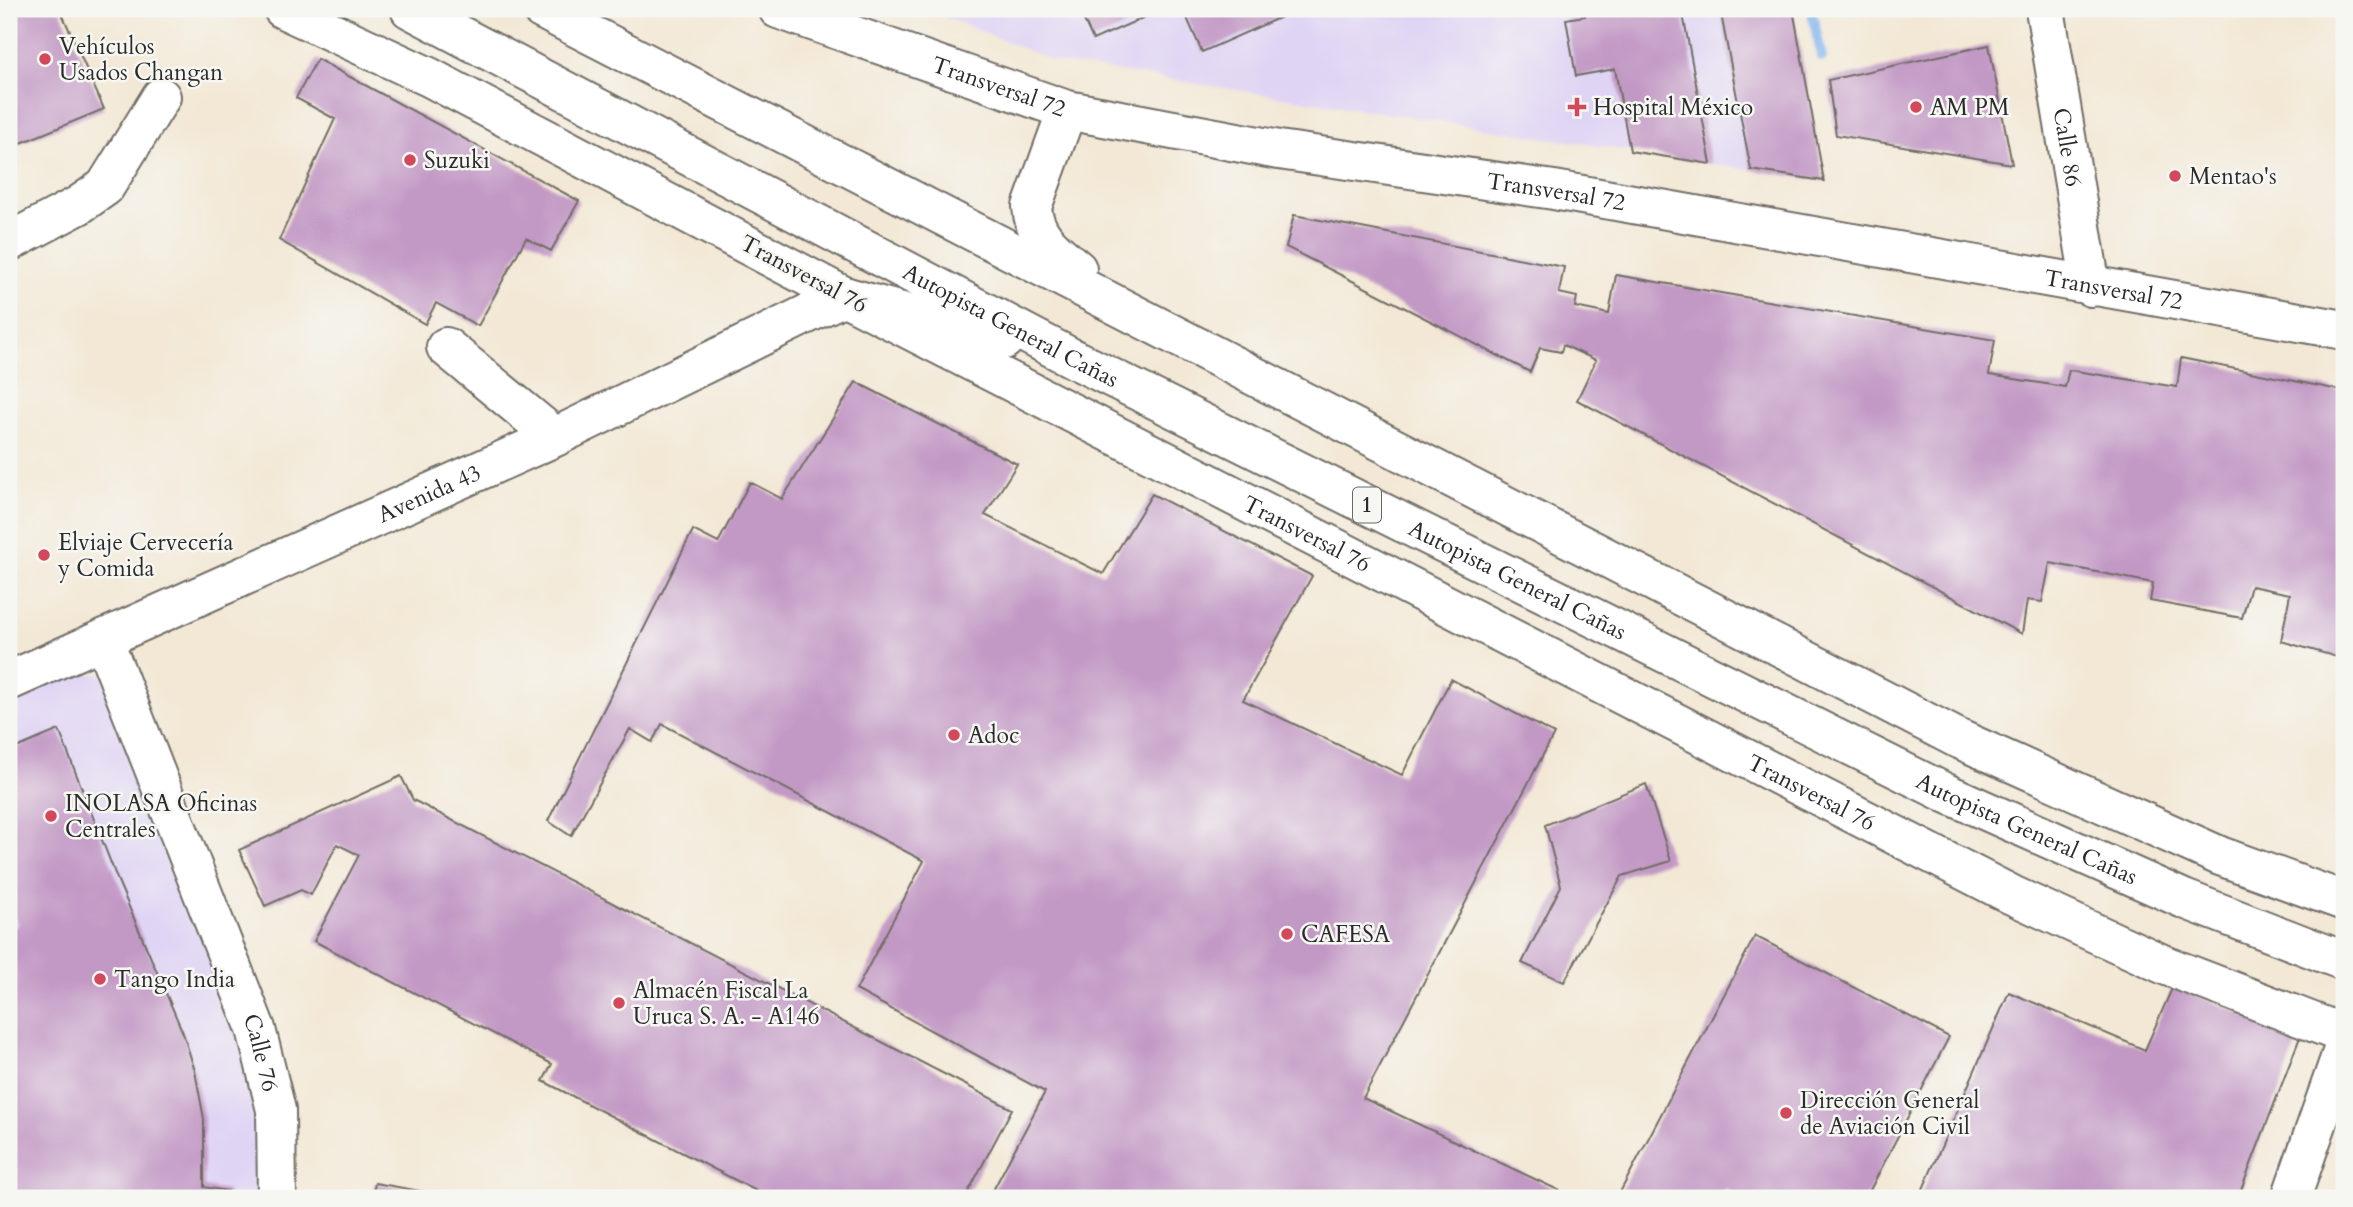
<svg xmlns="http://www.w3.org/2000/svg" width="2353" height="1207" viewBox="0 0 2353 1207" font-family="Cardo,serif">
  <rect width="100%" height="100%" fill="#f6f6f2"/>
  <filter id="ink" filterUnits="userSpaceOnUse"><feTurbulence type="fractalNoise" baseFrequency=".0143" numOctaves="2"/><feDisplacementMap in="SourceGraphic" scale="14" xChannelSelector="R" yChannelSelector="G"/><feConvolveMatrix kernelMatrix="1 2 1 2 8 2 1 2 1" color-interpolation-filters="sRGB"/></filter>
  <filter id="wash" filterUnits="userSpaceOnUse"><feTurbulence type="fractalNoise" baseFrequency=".00686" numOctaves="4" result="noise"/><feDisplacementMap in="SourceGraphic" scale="28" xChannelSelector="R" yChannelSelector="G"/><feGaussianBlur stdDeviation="1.57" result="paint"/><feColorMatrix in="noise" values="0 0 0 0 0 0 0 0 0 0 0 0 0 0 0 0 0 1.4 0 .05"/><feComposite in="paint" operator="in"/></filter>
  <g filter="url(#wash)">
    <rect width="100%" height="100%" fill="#f3e8d5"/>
    <path fill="#e0d4f4" d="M926,9H1793L1824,181L1056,62Z
      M70,670L103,675L268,1109L263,1198H9V700Z"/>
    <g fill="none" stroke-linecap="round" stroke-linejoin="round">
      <path stroke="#82b4ef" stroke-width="10" d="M1811,9L1822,57"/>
    </g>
    <g id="blocks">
      <path fill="#c299c5" d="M9,9H60L104,109L9,148Z
        M1079,9H1163L1093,40Z
        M1183,9H1284L1283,16L1202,52Z
        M1584,9H1682L1711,164L1630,151L1615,69L1576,76L1566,19L1585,16Z
        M1720,9H1793L1824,181L1751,170Z
        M1989,45L2012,164L1836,135L1828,80Z
        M317,59L579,201L551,251L526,238L478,326L436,303L425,324L279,240L335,119L296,98Z
        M1294,215L1564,267L1559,293L1577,297L1575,307L1609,314L1616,275L1995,340L1989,375L2065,387L2069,370L2177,387L2181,358L2344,391V659L2281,641L2290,594L2251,586L2242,618L2150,601L2153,583L2050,563L2042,602L2027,600L2022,634L1577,400L1596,360L1563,345L1561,352L1540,348L1530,372L1286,247Z
        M856,382L1017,464L985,515L1103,574L1152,494L1312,576L1243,700L1402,775L1451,679L1554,734L1363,1098L1575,1198H989L1045,1092L856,990L924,861L662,724L652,742L630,729L571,836L548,821L693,530L718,543L750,482L782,499Z
        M59,730L118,881L183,1033L195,1071L204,1119V1187L228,1191L226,1198H9V929L18,925L9,903V751Z
        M401,776L413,800L1012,1109L965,1198H770L543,1081L552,1064L314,941L359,855L337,844L311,895L301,890L265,906L239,850Z
        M1646,784L1671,861L1622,876L1564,982L1522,963L1561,886L1545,825Z
        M1755,936L1949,1037L1866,1198H1742L1725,1189L1720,1198H1617Z
        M2173,986L2300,1037L2238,1198H1919L2009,992L2145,1050Z
        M375,1183L443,1195L442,1198H372Z"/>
    </g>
  </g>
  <g filter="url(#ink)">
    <use href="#blocks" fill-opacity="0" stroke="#716d66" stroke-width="2"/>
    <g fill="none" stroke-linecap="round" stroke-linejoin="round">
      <defs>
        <g id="minor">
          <path id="s1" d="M778,9L1067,110L1279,150L1554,190L2344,330"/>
          <path id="s2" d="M2045,9L2091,287"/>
          <path d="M9,242L79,205L105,187L161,97"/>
          <path d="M446,347L555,437"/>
          <path id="s3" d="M104,641L256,1029L276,1110L277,1198"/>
          <path id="s4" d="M9,681L555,437L844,296L2012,895L2167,966L2344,1034"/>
          <path d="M2291,1198L2344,1047"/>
        </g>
        <path id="major" d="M283,9L429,77L844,296"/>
        <g id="highway">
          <path id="s5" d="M410,9L1074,359L1946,793L2184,899L2344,961"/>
          <path d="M541,9L1957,738L2220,856L2344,901"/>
          <path d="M1067,110L1032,207C1034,237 1055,251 1077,269"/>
          <path d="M844,296L1004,340"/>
        </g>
      </defs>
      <use href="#minor" stroke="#716d66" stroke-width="42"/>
      <use href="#major" stroke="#716d66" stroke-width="42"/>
      <use href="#highway" stroke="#716d66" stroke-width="42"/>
      <use href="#minor" stroke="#fff" stroke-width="38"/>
      <use href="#major" stroke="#fff" stroke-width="38"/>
      <use href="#highway" stroke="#fff" stroke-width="38"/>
    </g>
  </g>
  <g fill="#d1495b" stroke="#f6f6f2" stroke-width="2.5">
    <circle cx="45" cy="59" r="7"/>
    <path d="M1573.5 96.5h7v7h7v7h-7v7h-7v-7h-7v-7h7z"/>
    <circle cx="1916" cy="107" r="7"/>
    <circle cx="410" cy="160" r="7"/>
    <circle cx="2175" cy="176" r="7"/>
    <circle cx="44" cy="555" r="7"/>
    <circle cx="954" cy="735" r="7"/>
    <circle cx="51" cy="816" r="7"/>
    <circle cx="1287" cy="934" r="7"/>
    <circle cx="100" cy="979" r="7"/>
    <circle cx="619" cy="1003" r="7"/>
    <circle cx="1786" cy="1113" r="7"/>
  </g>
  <g text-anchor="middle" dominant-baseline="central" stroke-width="5" stroke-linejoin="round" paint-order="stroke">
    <rect fill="#f6f6f2" stroke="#686867" stroke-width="2" x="1353" y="487.5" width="28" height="35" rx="5"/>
    <g font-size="21" font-weight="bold" fill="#2b2b2b">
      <text x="1367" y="505">1</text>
    </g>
    <g font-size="23" fill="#2b2b2b" stroke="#f6f6f2" text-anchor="start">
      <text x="59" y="46">Vehículos<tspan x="59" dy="26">Usados Changan</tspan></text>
      <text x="1593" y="107">Hospital México</text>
      <text x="1930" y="107">AM PM</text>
      <text x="424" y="160">Suzuki</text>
      <text x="2189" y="176">Mentao's</text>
      <text x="58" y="542">Elviaje Cervecería<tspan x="58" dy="26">y Comida</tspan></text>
      <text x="968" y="735">Adoc</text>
      <text x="65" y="803">INOLASA Oficinas<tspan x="65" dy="26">Centrales</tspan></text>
      <text x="1301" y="934">CAFESA</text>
      <text x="114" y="979">Tango India</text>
      <text x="633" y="990">Almacén Fiscal La<tspan x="633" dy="26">Uruca S. A. - A146</tspan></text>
      <text x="1800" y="1100">Dirección General<tspan x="1800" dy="26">de Aviación Civil</tspan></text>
    </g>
    <g font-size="23" fill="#2b2b2b" stroke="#f6f6f2">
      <text stroke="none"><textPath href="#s1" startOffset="234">Transversal 72</textPath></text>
      <text stroke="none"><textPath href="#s2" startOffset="140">Calle 86</textPath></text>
      <text stroke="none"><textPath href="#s1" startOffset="802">Transversal 72</textPath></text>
      <text transform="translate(804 274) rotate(28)">Transversal 76</text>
      <text stroke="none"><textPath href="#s1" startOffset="1368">Transversal 72</textPath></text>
      <text stroke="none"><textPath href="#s5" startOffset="679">Autopista General Cañas</textPath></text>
      <text stroke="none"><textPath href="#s4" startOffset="460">Avenida 43</textPath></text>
      <text stroke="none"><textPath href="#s4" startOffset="1440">Transversal 76</textPath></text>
      <text stroke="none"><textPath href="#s5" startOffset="1246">Autopista General Cañas</textPath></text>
      <text stroke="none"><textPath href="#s4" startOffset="2007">Transversal 76</textPath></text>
      <text stroke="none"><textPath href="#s5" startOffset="1813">Autopista General Cañas</textPath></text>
      <text stroke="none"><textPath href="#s3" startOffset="441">Calle 76</textPath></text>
    </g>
  </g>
  <rect width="2353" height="1207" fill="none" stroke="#f6f6f2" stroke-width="35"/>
</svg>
